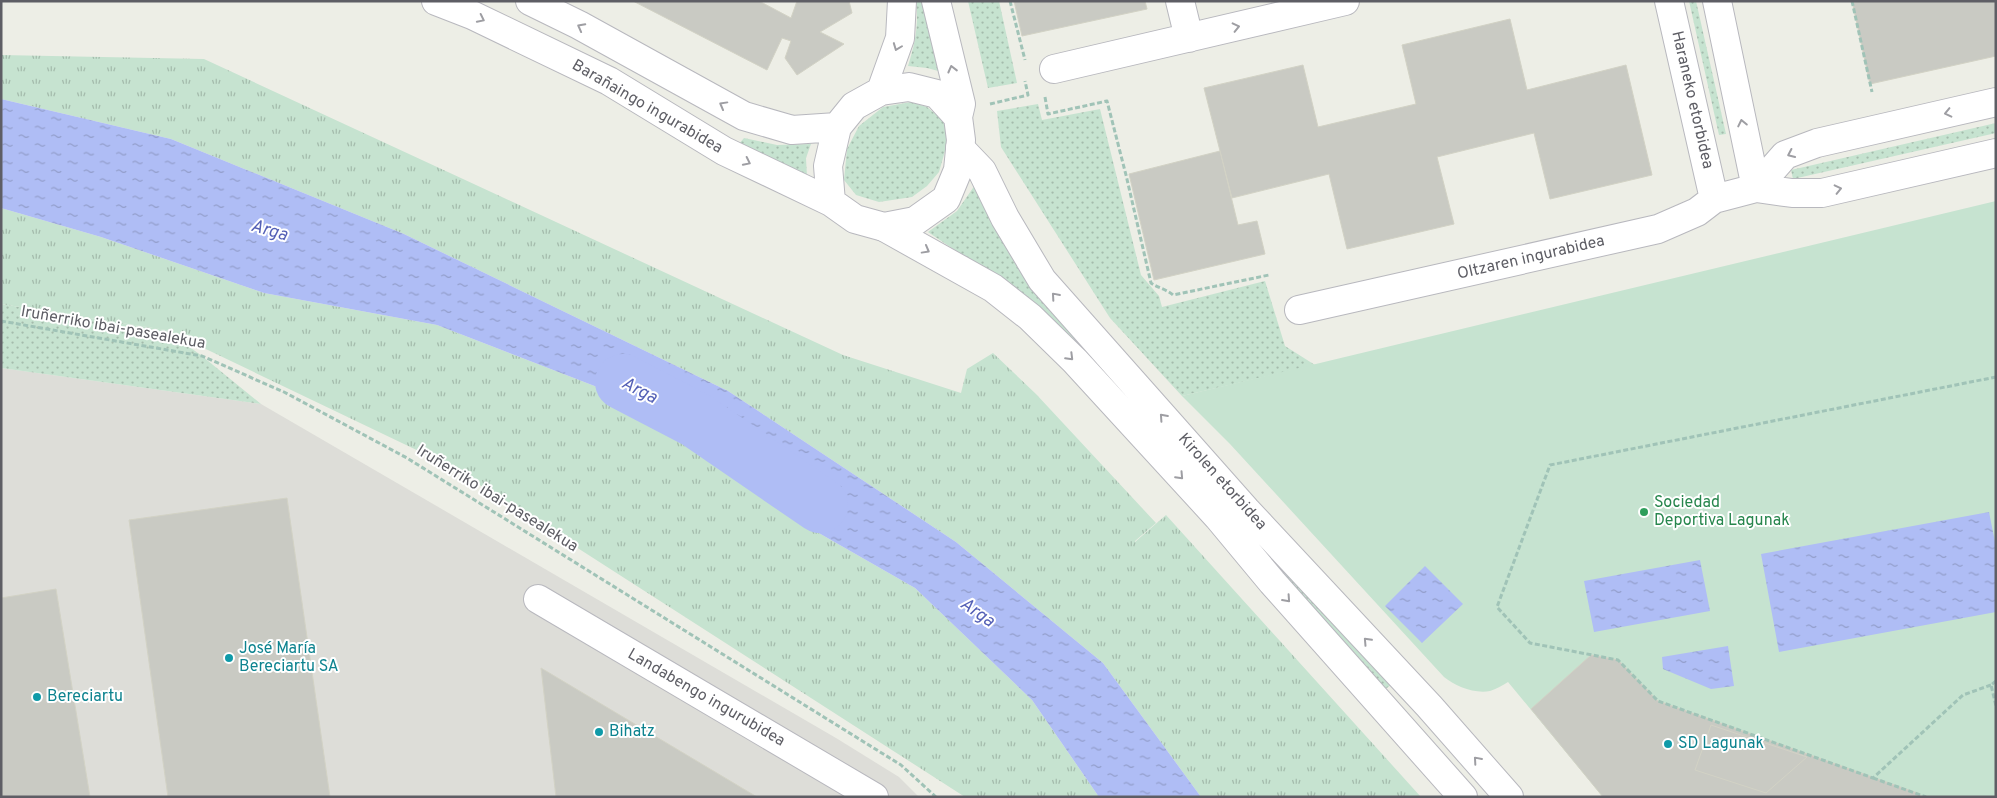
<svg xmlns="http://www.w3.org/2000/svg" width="1997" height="798" viewBox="0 0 1997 798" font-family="Overpass,sans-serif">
  <defs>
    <pattern id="grass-dots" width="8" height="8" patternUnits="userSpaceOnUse" patternTransform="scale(1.25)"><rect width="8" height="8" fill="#c6e3d0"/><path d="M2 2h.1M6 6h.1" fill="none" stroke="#a4bbac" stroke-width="1.8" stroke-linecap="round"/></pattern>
    <pattern id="park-tufts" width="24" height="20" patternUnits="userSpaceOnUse" patternTransform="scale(1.25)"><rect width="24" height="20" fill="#c6e3d0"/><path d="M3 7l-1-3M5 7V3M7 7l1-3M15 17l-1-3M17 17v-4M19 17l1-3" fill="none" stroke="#a4bbac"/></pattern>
    <pattern id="water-ripples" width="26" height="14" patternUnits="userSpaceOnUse" patternTransform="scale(1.25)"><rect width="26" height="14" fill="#afbdf5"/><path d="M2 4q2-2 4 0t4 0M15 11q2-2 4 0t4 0" fill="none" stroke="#929dca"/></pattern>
  </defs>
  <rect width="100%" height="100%" fill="#edeee6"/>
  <path fill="#ddddd8" d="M1,368L261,404L836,738L899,777L919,797H1Z"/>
  <path fill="url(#grass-dots)" d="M916,1H927L942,72L927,68L908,66C915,44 919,24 916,1Z
    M968,1H999L1017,83L988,88Z
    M1689,1H1696L1726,134L1719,135Z
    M911,102L927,107L944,121L949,137L939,172L927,186L912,197L879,202L856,195L844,180L847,149L859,126L883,107Z
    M1038,104L1042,120L1100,109L1141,275L1159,296L1162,307L1265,281L1285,346L1315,365L1182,396L1110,318L1001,147L997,111Z
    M1996,123V133L1793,179L1791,170Z
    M744,138L777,145L811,144L806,158L807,177L738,145Z
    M975,185L1391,685L1384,690L1017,292L928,232L957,211Z
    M1,304L166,330L202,356L261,404L1,368Z"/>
  <path fill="url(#park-tufts)" d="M1,55L204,59L843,355L961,393L967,369L993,353L1036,394L1156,523L1135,541V542L1166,515L1421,797H1201L1103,663L956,542L728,391L404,234L171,139L1,99Z
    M1,208L101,237L264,293L437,325L610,392L733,431L803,524L915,588L1032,700L1099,797H965L450,466L166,330L1,304Z"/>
  <path fill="#c6e3d0" d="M1996,201V797H1603L1508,682C1503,685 1496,689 1490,691C1474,694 1455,686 1444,677L1230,444L1182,396Z"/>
  <path fill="url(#water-ripples)" d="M1,99L171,139L404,234L728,391L956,542L1103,663L1201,797H1099L1032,700L915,588L803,524L733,431L610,392L437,325L264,293L101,237L1,208Z
    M1989,512L1996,547V612L1779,652L1761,554Z
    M1700,560L1710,611L1594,632L1584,581Z
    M1425,566L1463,604L1422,643L1385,606Z
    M1728,646L1734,686L1711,689L1663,669L1662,657Z"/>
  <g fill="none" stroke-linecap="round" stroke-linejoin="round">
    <path stroke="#afbdf5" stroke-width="56" d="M623,382L696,420L820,505"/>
  </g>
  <path fill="#c9cac3" stroke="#d2d2c5" d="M633,1H759L791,18L797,1H849L852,13L820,32L844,44L797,75L785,58L791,41L782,38L767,70Z
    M1014,1H1145L1147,9L1022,36Z
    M1852,1H1996V56L1870,84Z
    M1510,19L1527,90L1626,65L1652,175L1550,199L1534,133L1437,157L1454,224L1347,249L1329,174L1232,198L1204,88L1303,65L1318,127L1416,104L1402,45Z
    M1220,151L1238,225L1257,221L1265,254L1154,280L1129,174Z
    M287,498L330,797H168L129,520Z
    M56,589L90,797H1V598Z
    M1591,655L1618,660L1658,701L1920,794V797H1603L1531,709Z
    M541,668L757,797H556Z
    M1711,725L1807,757L1766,793L1695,770Z"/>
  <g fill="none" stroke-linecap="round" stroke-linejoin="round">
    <defs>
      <path id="minor" d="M1180,1L1189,38
        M1669,1L1714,199
        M1717,1L1756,188
        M1054,69L1345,1
        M960,148L982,171L1005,218L1042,280L1246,510L1429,706L1509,797
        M1756,188L1785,155L1817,143L1996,102
        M884,227L993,288L1030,317L1075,361L1218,517L1272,582L1463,797
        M1299,310L1658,229L1697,212L1714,199L1756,188L1792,193H1822L1996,153
        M538,599L874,797"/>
      <path id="secondary" d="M436,1L472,15L609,81L724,151L831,202
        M530,1L579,25L744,116L792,130L837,127
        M936,1L961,104L958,117
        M909,87L937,94L958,117L961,140L958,170L946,199L915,221L884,227L855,219L831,202L828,166L837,127L854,106L881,91Z
        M881,91L900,38L902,1"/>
    </defs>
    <use href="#minor" stroke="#b8b8be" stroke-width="30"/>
    <use href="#secondary" stroke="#b8b8be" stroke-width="30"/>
    <path stroke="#a0c3b7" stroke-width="3" stroke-dasharray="5 2.5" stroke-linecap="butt" d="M1010,1L1025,60
      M1852,1L1872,92
      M1045,97L1048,114L1107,101L1126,175L1151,283C1158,288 1166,289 1173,295L1269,275
      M990,104L1028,95L1025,81
      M1,321L202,356L284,392L407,458L901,765L936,797
      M1996,681L1991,685L1996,706
      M1991,685L1963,695L1873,778L1658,701L1618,660L1530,643L1497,607L1550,465L1996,377
      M1873,778L1926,797"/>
    <use href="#minor" stroke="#fff" stroke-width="28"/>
    <use href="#secondary" stroke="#fff" stroke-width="28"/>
  </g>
  <defs><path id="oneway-chevron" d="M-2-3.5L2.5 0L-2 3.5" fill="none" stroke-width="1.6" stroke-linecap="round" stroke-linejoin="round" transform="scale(1.25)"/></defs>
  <g stroke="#9e9ea3">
    <use href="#oneway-chevron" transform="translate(481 19) rotate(26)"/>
    <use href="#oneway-chevron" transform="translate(581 27) rotate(-152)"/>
    <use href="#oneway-chevron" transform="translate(1236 27) rotate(-13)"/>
    <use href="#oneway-chevron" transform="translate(897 47) rotate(111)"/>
    <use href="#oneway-chevron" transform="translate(952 69) rotate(-104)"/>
    <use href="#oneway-chevron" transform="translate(723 105) rotate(-151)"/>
    <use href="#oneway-chevron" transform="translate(1948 113) rotate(167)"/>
    <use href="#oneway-chevron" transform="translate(1742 123) rotate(-102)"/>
    <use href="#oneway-chevron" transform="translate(1791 154) rotate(155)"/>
    <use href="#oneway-chevron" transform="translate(747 162) rotate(26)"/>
    <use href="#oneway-chevron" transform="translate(1838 189) rotate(-13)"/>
    <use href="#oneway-chevron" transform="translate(926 250) rotate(29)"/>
    <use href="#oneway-chevron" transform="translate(1055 296) rotate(-131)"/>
    <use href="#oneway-chevron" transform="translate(1070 357) rotate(45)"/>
    <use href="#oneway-chevron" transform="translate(1163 417) rotate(-132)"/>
    <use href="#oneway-chevron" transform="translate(1180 476) rotate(47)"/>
    <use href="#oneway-chevron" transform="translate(1287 599) rotate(48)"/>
    <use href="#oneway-chevron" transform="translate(1367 641) rotate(-133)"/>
    <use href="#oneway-chevron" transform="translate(1477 760) rotate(-131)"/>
  </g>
  <circle fill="#2e9e5b" stroke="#fff" stroke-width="2" cx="1644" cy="512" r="5"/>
  <g fill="#0f9aa8" stroke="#fff" stroke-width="2">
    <circle cx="229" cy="658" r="5"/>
    <circle cx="37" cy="697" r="5"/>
    <circle cx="599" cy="732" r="5"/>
    <circle cx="1668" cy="744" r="5"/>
  </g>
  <g text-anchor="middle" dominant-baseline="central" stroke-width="4" stroke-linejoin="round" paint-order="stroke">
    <g font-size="16" fill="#5e5e65" stroke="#fff">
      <text transform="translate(1692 100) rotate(77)">Haraneko etorbidea</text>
      <text transform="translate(647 107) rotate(30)">Barañaingo ingurabidea</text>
      <text transform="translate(1531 258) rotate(-13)">Oltzaren ingurabidea</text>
      <text transform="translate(113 328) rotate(10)">Iruñerriko ibai-pasealekua</text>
      <text transform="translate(1222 482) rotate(48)">Kirolen etorbidea</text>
      <text transform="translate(497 499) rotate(32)">Iruñerriko ibai-pasealekua</text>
      <text transform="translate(706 698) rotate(30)">Landabengo ingurubidea</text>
    </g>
    <g font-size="16" fill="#27864d" stroke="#fff" text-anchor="start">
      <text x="1654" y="503">Sociedad<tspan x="1654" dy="18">Deportiva Lagunak</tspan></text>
    </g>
    <g font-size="16" fill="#0d838f" stroke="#fff" text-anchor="start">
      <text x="239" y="649">José María<tspan x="239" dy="18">Bereciartu SA</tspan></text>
      <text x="47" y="697">Bereciartu</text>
      <text x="609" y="732">Bihatz</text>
      <text x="1678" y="744">SD Lagunak</text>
    </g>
    <g font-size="18" font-style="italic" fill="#5460b6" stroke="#fff">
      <text transform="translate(269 231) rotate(16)">Arga</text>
      <text transform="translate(639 391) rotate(27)">Arga</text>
      <text transform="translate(977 613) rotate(35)">Arga</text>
    </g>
  </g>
  <rect width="1997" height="798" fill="none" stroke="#5e5e65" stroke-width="5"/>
</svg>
